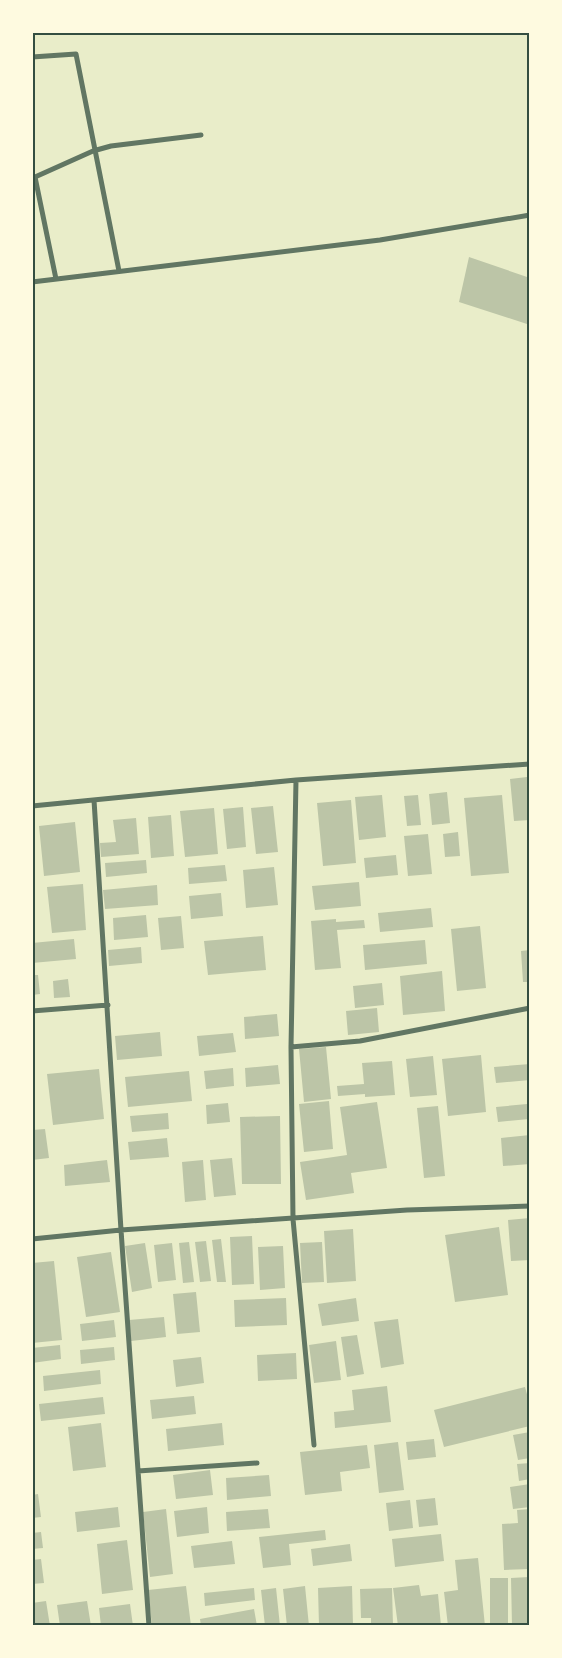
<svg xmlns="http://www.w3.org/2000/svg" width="562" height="1658" viewBox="0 0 562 1658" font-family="Jost,sans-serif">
  <rect width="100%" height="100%" fill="#e9edc9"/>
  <path fill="#bcc5a7" d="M469,257L530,278V325L459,302Z
    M527,777L530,820L514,821L510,779Z
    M447,792L450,823L432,825L429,794Z
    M382,795L386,837L359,840L355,797Z
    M418,795L421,825L407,826L404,796Z
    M502,795L509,873L471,876L464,798Z
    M351,800L356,863L323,866L317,803Z
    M273,806L278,852L256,854L251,808Z
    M243,807L246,847L227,849L223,809Z
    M214,808L218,854L185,857L180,811Z
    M171,815L174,856L151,858L148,817Z
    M136,818L139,854L101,857L100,843L116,842L113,820Z
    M75,822L80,872L44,876L39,826Z
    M458,832L460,856L445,857L443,834Z
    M428,834L432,874L408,876L404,836Z
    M396,855L398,875L366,878L364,858Z
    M146,860L147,873L106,877L105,863Z
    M225,865L227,881L189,884L188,868Z
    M274,867L278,905L246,908L243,870Z
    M359,882L361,906L315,910L312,886Z
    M83,884L86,930L52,933L47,887Z
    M157,885L158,905L105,909L103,890Z
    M221,893L223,916L191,919L189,896Z
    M431,908L433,927L380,932L378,913Z
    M146,915L148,937L114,940L113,918Z
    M181,916L184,948L161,950L158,918Z
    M336,919V922L364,920L365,928L337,930L341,968L315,970L311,921Z
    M480,926L486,988L457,991L451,929Z
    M263,936L266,970L208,975L204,941Z
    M74,939L76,959L32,963V943Z
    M425,940L427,964L365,970L363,945Z
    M141,947L142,963L109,966L108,950Z
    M530,950V982H523L521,951Z
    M442,971L445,1011L403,1015L400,976Z
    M32,975H38L40,994L32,995Z
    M68,979L70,997L54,998L53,981Z
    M382,983L384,1005L355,1008L353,986Z
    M377,1008L379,1032L348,1035L346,1011Z
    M277,1014L279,1036L245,1039L244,1017Z
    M160,1032L162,1056L117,1060L115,1036Z
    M233,1033L236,1052L199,1056L197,1036Z
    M326,1047L331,1099L304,1102L299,1049Z
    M481,1055L486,1112L448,1116L442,1059Z
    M433,1056L437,1095L410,1097L406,1059Z
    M392,1061L395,1095L365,1097V1094L338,1096L337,1086L364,1084L362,1063Z
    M530,1064V1080L496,1083L494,1067Z
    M278,1065L280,1084L246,1087L245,1068Z
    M233,1068L234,1086L206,1089L204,1071Z
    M99,1069L104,1119L53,1125L47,1074Z
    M189,1071L192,1101L128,1107L125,1077Z
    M329,1101L333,1149L304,1152L299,1104Z
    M377,1102L387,1168L351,1173L354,1193L306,1200L300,1162L347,1155L340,1107Z
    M228,1103L230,1122L207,1124L206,1105Z
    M527,1104L529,1119L498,1122L496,1107Z
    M438,1106L445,1176L424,1178L417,1108Z
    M168,1113L169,1129L132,1132L130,1116Z
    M280,1116L281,1184H242L240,1117Z
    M45,1129L49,1158L32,1160V1130Z
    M530,1135V1164L503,1166L501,1138Z
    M167,1138L169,1157L130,1160L128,1142Z
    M232,1158L236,1195L214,1197L210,1160Z
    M107,1160L110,1182L65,1186L64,1165Z
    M203,1160L206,1200L185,1202L182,1162Z
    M530,1218V1260L511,1261L508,1220Z
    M499,1227L508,1295L455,1302L445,1235Z
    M353,1229L356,1281L327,1283L324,1231Z
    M252,1236L254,1284L232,1285L230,1237Z
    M221,1239L226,1282H217L212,1240Z
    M206,1241L211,1281L200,1282L195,1242Z
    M189,1242L194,1282L183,1283L179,1243Z
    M322,1242L324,1282L302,1283L300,1243Z
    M145,1243L152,1288L132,1292L125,1246Z
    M172,1243L176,1280L158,1282L154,1245Z
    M283,1246L285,1288L260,1290L258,1247Z
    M111,1252L120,1312L86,1317L77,1257Z
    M54,1261L62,1340L32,1343V1263Z
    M196,1292L200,1332L177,1334L173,1294Z
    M286,1298L287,1325L235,1327L234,1300Z
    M356,1298L359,1321L322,1326L318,1304Z
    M164,1317L166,1337L131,1341L129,1320Z
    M398,1319L404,1364L381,1368L374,1322Z
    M114,1320L116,1337L82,1341L80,1324Z
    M357,1335L364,1374L347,1377L341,1337Z
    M336,1341L341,1380L314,1383L309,1345Z
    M60,1345L61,1359L32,1363V1348Z
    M114,1347L115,1360L81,1364L80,1350Z
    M296,1353L297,1379L258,1381L257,1355Z
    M201,1357L204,1383L176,1387L173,1360Z
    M100,1370L101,1384L44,1391L43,1376Z
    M387,1386L391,1422L335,1428L334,1412L354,1410L352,1390Z
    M525,1387L530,1405V1426L444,1447L434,1410Z
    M194,1396L196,1414L152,1419L150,1400Z
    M103,1397L105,1414L41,1421L39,1404Z
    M101,1423L106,1467L73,1471L68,1427Z
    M222,1423L224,1445L168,1451L166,1429Z
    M530,1432V1458L518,1460L513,1435Z
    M434,1439L436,1457L408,1460L406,1442Z
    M398,1442L404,1490L379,1493L374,1445Z
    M367,1445L370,1468L340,1472L342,1491L305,1495L300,1452Z
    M530,1463V1479L519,1481L517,1464Z
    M210,1470L213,1495L176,1499L173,1475Z
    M269,1475L271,1496L227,1500L226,1478Z
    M530,1484V1507L513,1509L510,1487Z
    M38,1494L41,1517L32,1518V1495Z
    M435,1498L438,1525L419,1527L416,1500Z
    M410,1500L413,1528L389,1531L386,1503Z
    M118,1507L120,1527L77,1532L75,1512Z
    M207,1507L209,1533L177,1537L174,1511Z
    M166,1509L173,1574L150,1577L143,1512Z
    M268,1509L270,1528L227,1531L226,1512Z
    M530,1509V1523H527L529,1569L504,1570L502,1524L518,1523L517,1510Z
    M325,1530L326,1540L289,1544L291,1565L263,1568L259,1537Z
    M41,1532L43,1548L32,1549V1533Z
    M441,1534L444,1561L395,1567L392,1539Z
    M127,1540L133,1590L102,1594L97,1544Z
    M232,1541L235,1564L194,1568L191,1546Z
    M350,1544L352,1561L313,1566L311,1549Z
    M478,1558L485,1626H448L444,1592L458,1590L455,1560Z
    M41,1559L44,1583L32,1584V1560Z
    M529,1577V1626H512L511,1578Z
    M490,1578H508V1626H490Z
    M419,1585L421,1596L438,1594L441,1626H398L393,1588Z
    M186,1586L191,1626H152L148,1590Z
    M305,1586L309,1626H287L283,1589Z
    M352,1586L353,1626H319L318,1588Z
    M254,1588L255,1600L205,1606L204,1593Z
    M276,1588L280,1626H265L261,1590Z
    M392,1588L393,1626H371V1618H361L360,1589Z
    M46,1601L50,1626H32V1603Z
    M87,1601L91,1626H60L57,1605Z
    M130,1604L133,1626H101L99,1608Z
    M254,1609L257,1626H201L200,1619Z"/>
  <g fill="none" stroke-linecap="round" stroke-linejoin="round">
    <path stroke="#617663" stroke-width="5" d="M32,57L76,54L119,271
      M56,279L35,177L93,151L111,146L201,135
      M32,282L380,240L530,215
      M296,780L291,1047L293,1219L314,1445
      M94,800L121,1230L149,1626
      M32,806L296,780L530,764
      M32,1011L108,1005
      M291,1047L360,1041L530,1008
      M32,1239L121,1230L407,1210L530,1206
      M138,1471L257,1463"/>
  </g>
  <rect width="562" height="1658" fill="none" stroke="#fefae0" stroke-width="68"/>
  <rect x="34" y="34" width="494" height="1590" fill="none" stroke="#344e41" stroke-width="2"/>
</svg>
